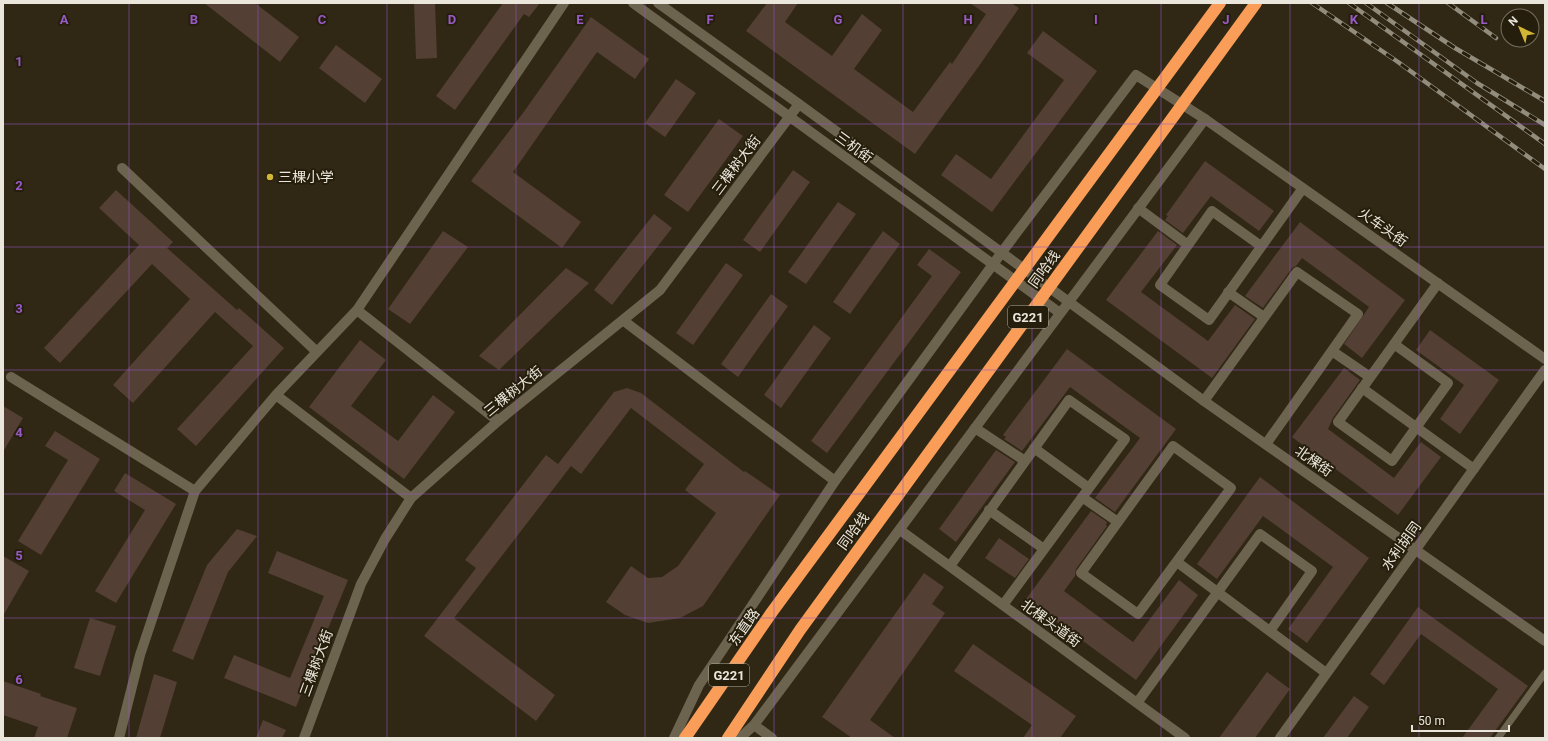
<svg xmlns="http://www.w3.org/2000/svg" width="1548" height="741" viewBox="0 0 1548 741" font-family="Roboto,'Noto Sans SC',sans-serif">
  <rect width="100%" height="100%" fill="#302815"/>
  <path fill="#533f34" d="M204,3H255L299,37L280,62Z
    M414,3H435L437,58L416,59Z
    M503,3H540L529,17L524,14L455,110L436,96Z
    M767,3H798L785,22L832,56L862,14L882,30L854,69L913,112L950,62L952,64L986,14L970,3H1011L1019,8L979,66L915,154L746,31Z
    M591,17L649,59L635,79L597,52L513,172L581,222L562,248L471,181L523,113Z
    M1043,31L1097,71L992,212L941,175L956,154L991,179L1064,80L1027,53Z
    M336,45L382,79L365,103L319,68Z
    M676,79L696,93L665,137L645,123Z
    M719,119L743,136L688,212L664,195Z
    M1205,161L1274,211L1259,231L1211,196L1183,233L1165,220L1168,216L1166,215Z
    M793,170L810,182L760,252L743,240Z
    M116,190L173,242L167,248L237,310L239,308L284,348L196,446L177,429L253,346L215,312L133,403L113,385L190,299L152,264L60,363L44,348L139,245L99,208Z
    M838,202L856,214L806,284L788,272Z
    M654,214L672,228L612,305L594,290Z
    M1300,222L1405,300L1362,358L1344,344L1369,307L1302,258L1296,266L1292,268L1263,308L1245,296Z
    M443,231L468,247L410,324L388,309Z
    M883,231L900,244L850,314L833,302Z
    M1158,231L1177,245L1141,292L1208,341L1235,305L1255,319L1212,378L1106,300Z
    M929,249L961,272L827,453L811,441L932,276L917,265Z
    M726,263L743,275L693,345L676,333Z
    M566,268L589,283L499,370L479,356Z
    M771,294L788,306L738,377L721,364Z
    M814,325L831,338L781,408L764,395Z
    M1430,330L1499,380L1460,434L1440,419L1464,385L1416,350Z
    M360,340L386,360L351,406L398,441L433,395L455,412L404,479L309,407Z
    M1067,349L1176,429L1115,512L1095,498L1140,438L1070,387L1022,451L1004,439L1006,437L1003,435Z
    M1344,368L1360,380L1333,418L1328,429L1394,478L1421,442L1441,457L1398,515L1292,437Z
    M627,388L641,393L744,472L745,471L780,495L703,606L680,618L648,623L625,615L606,602L631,566L648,578L662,577L678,566L716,513L685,490L704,464L631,408L581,474L571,466L454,618L555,695L536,721L424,636L476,568L465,560L546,455L558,464L614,392Z
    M3,406L23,418L3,452Z
    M55,431L100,459L41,555L18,541L68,460L45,446Z
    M996,450L1015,462L956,542L939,529Z
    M125,473L176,504L116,603L95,591L145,510L114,491Z
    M1260,477L1369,558L1307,643L1288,629L1333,567L1263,516L1217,579L1197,564Z
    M1091,511L1107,522L1106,525L1107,526L1076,569L1075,576L1064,591L1133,642L1179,580L1198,595L1136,680L1026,599Z
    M237,529L257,536L228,572L193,660L172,651L207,565Z
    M999,538L1029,559L1015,578L985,558Z
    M277,551L348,580L296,707L224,678L234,655L290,678L324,596L268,573Z
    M3,556L29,571L3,616Z
    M924,573L944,587L932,604L945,613L870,720L895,738H852L822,717Z
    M1418,607L1528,686L1490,738H1462L1498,689L1421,634L1384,685L1370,674Z
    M90,618L116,626L100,676L74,668Z
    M973,644L1076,716L1060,738H1023L1032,725L954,671Z
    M1267,672L1290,689L1255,738H1219Z
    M154,674L177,682L160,738H136Z
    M3,681L41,694L40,696L77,708L67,738H34L38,727L3,715Z
    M1354,696L1369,707L1347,738H1323Z
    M263,720L286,730L282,738H256Z"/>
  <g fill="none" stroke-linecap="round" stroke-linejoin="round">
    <path stroke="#6d6450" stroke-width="7" d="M1498,738L1545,673"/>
    <path stroke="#6d6450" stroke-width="10" d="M1205,119L1545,359
      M122,168L317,352
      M1138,208L1188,245L1160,285L1209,320L1303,188
      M1188,245L1212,211L1261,246
      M1228,292L1264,317
      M357,310L498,421
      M624,321L835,481
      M1394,344L1448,383L1392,461L1338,422L1438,283
      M1332,351L1370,377
      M11,377L195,491
      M1362,388L1474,469
      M276,395L411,498
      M1204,401L1297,272L1358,314L1266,444
      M975,428L1025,461
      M1173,446L1231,488L1138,614L1081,573Z
      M1034,448L1089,488
      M1082,497L1118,522
      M989,510L1044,549
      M900,530L1185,738
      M1177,562L1326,673
      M950,566L1069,400L1125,439L1003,605
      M1137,703L1260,534L1312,571L1270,631
      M119,738L140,655L195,491L276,395L357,310L564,3
      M1280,738L1545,370"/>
    <path stroke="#6d6450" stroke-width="10" d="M633,3L1060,313
      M658,3L799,104L1204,401L1545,641
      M754,725L772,738
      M304,738L361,584L385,539L411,498L498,421L660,290L799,104
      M674,738L699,685L835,481L1002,252L1136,75L1205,119L754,725L740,738"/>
    <path stroke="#f99d59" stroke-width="12" d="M685,738L772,612L1220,3
      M728,738L800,630L1256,3"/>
    <defs>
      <path id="rail" d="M1312,3L1398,62L1545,169
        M1349,3L1545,144
        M1366,3L1477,83L1545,125
        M1387,3L1455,48L1545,101
        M1448,3L1496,38"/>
    </defs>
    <use href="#rail" stroke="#928c7d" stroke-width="4.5"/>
    <use href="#rail" stroke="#261e0c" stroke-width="3" stroke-dasharray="9" stroke-linecap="butt"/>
  </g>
  <path fill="none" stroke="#975ac6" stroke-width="1" stroke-opacity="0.55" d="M129,3V738M258,3V738M387,3V738M516,3V738M645,3V738M774,3V738M903,3V738M1032,3V738M1161,3V738M1290,3V738M1419,3V738M3,124H1545M3,247H1545M3,370H1545M3,494H1545M3,618H1545"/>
  <circle fill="#d2b736" stroke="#261e0c" stroke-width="1.5" cx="270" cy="177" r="4"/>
  <g text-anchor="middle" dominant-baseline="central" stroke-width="4" stroke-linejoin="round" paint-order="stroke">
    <g fill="#261e0c" stroke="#b0aa9d" stroke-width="1">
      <rect x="1008" y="306" width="40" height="22" rx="3"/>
      <rect x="709" y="664" width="40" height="22" rx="3"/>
    </g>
    <g font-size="13" font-weight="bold" fill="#ebe6db">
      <text x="1028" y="317">G221</text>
      <text x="729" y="675">G221</text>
    </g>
    <g font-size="14" fill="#ebe6db" stroke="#261e0c">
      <text transform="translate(854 147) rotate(36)">三机街</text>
      <text transform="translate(736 165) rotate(-53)">三棵树大街</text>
      <text transform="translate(1383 227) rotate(35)">火车头街</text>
      <text transform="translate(1044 269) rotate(-54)">同哈线</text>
      <text transform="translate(513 391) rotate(-39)">三棵树大街</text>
      <text transform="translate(1314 461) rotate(35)">北棵街</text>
      <text transform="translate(853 531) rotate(-54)">同哈线</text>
      <text transform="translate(1401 546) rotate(-54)">水利胡同</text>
      <text transform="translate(1051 623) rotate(36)">北棵头道街</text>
      <text transform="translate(744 627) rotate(-55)">东直路</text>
      <text transform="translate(316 663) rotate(-70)">三棵树大街</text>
    </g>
    <g font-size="14" fill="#ebe6db" stroke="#261e0c" text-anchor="start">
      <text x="278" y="177">三棵小学</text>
    </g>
  </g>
  <g font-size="13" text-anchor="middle" font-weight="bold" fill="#975ac6" stroke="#261e0c" stroke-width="4" stroke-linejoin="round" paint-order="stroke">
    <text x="64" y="24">A</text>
    <text x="194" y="24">B</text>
    <text x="322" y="24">C</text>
    <text x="452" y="24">D</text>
    <text x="580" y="24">E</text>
    <text x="710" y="24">F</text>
    <text x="838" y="24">G</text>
    <text x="968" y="24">H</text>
    <text x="1096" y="24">I</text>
    <text x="1226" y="24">J</text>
    <text x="1354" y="24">K</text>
    <text x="1484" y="24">L</text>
    <text x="19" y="66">1</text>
    <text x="19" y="190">2</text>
    <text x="19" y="313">3</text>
    <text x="19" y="437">4</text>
    <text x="19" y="560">5</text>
    <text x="19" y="684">6</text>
  </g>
  <rect width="1548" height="741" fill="none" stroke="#ebe6db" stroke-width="8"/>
  <g transform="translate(1520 28) rotate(316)"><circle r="19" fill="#261e0c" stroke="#756e5f"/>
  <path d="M0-3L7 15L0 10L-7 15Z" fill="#d2b736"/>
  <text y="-6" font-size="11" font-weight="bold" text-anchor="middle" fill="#ebe6db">N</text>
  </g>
  <path d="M1412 725v6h97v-6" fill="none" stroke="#ebe6db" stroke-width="2"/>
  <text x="1418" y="725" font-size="12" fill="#ebe6db" stroke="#261e0c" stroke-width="3" paint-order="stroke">50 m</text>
</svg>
